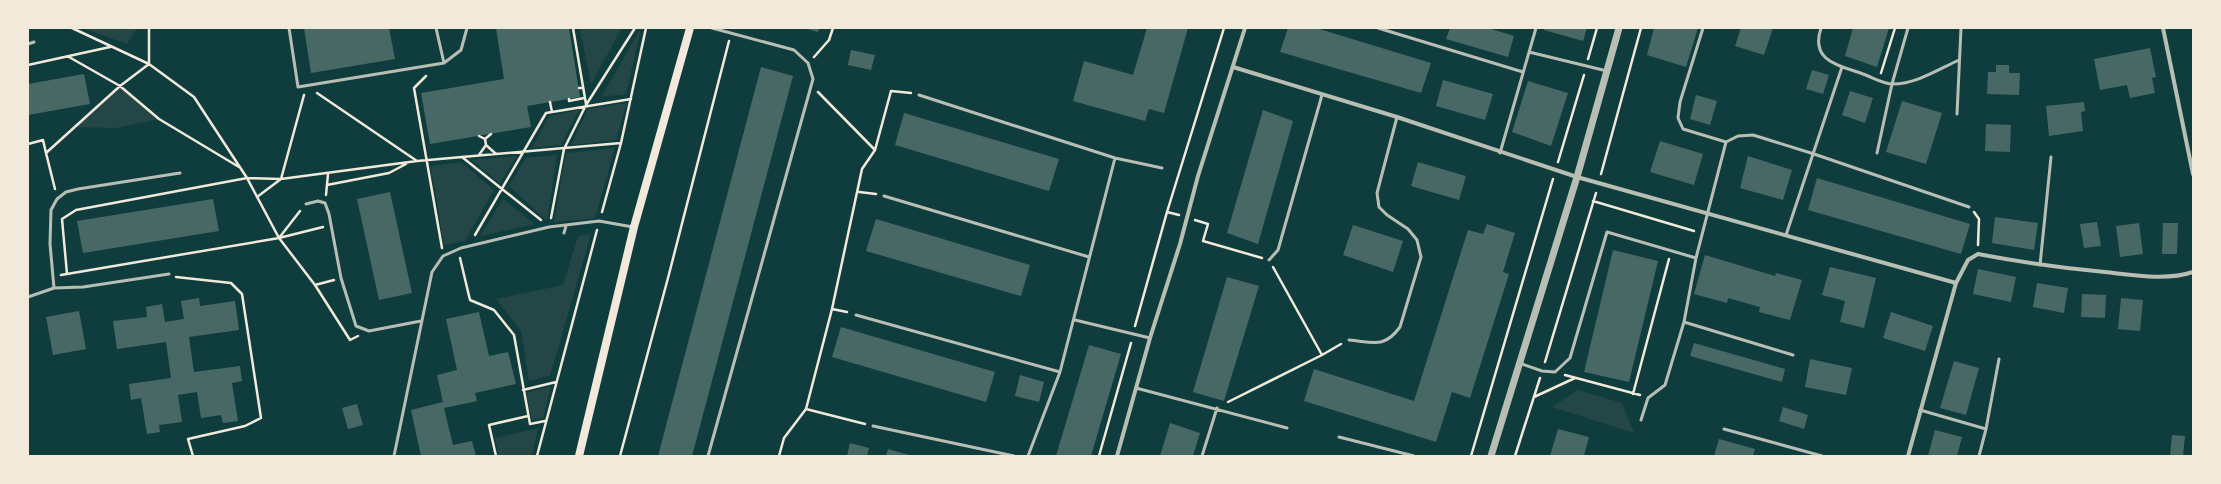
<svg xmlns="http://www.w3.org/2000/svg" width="2221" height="484" viewBox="0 0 2221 484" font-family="'Work Sans',sans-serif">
  <rect width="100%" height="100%" fill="#0f3d3e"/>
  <path fill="#244646" d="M82,28H137L127,44Z
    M587,28H622L591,84L580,30Z
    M641,28L626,94L601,97Z
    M120,86L159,119L116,128L73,127Z
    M627,103L616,140L571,145L588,109Z
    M579,110L561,145L532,148L549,116Z
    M615,148L595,218L554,222L566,153Z
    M557,155L547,221L509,186L526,158Z
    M517,156L500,183L471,160Z
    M461,162L494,190L465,241L444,245L431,166Z
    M503,199L535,224L480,236Z
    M591,234L550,376L529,381L521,331L496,299L563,285L578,236Z
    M551,386L543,418L532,420L526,393Z
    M1578,390L1622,403L1634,433L1552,407Z
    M538,428L532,456H499L495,438Z"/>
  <path fill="#486865" d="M304,28H389L395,59L311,73Z
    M496,28H569L580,97L527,106L531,127L430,144L421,93L504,79Z
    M804,28H819L818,32Z
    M1147,28H1188L1164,113L1149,109L1145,121L1073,101L1084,61L1133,75Z
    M1288,28H1316L1431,63L1421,93L1280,52Z
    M1450,28H1488L1514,36L1508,57L1446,39Z
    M1544,28H1587L1583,41L1544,30Z
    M1654,28H1698L1686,67L1647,55Z
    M1741,28H1773L1764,55L1735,46Z
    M1853,28H1889L1877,67L1845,56Z
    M2150,48L2156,77L2152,78L2155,93L2130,98L2127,85L2100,90L2094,59Z
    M851,50L875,55L871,70L848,65Z
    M1996,65H2009V73H2020L2019,95L1987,94L1988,72H1996Z
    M761,67L793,76L692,456H658Z
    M1812,70L1829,75L1823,94L1806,89Z
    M84,74L90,104L28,115V84Z
    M1443,80L1493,94L1485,120L1436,106Z
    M1528,81L1568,93L1551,146L1512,132Z
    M1850,91L1873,98L1865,123L1842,115Z
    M1696,95L1717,101L1710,125L1690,119Z
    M1902,101L1942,113L1926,164L1886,152Z
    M2084,102L2085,111L2081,112L2083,131L2049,136L2046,106Z
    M1263,110L1293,121L1258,244L1227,233Z
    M904,113L1059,159L1049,191L895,145Z
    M1986,124L2011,125L2010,152L1985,151Z
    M1660,141L1703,154L1694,185L1650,172Z
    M1748,156L1792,170L1783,200L1740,188Z
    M1418,162L1466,176L1459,200L1411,186Z
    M1817,178L1970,224L1961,254L1808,210Z
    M390,192L412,293L379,300L357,199Z
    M213,199L219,231L83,253L77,221Z
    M1995,217L2038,223L2034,250L1992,243Z
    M876,219L1030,265L1021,296L866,251Z
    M2097,222L2101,246L2084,248L2080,224Z
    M2139,223L2143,254L2120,257L2116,226Z
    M2163,223H2178L2177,254H2162Z
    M1487,224L1515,233L1503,272L1509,274L1470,398L1452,392L1436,442L1304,401L1314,369L1414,401L1468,230L1483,234Z
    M1353,225L1403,241L1393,272L1343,255Z
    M1613,250L1658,261L1629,382L1584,372Z
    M1705,255L1775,276L1776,273L1802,280L1790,320L1759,312L1760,307L1728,298L1727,303L1694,294Z
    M1830,267L1876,278L1864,328L1840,322L1845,301L1822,295Z
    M1978,269L2016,277L2011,302L1973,294Z
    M1227,277L1259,286L1224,401L1193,392Z
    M2037,283L2068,288L2064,313L2033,307Z
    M2082,294L2106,295L2105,318L2081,317Z
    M199,298L200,306L235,301L239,330L189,337L194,372L240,366L242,381L232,383L238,421L223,423L221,415L201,418L197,392L178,395L182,422L159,425L160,432L147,434L141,398L131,400L129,384L171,378L166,342L117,349L113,321L147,317L146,307L162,304L165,322L184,319L181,301Z
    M2121,298L2143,300L2140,331L2118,329Z
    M79,311L86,349L53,355L46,317Z
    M479,312L489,356L508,352L516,384L475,393L477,401L444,408L453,445L472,441L476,456H421L411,410L443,402L437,375L457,370L446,319Z
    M1891,312L1933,326L1925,351L1883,338Z
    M841,327L995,372L986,402L832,357Z
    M1694,343L1785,369L1782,382L1690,356Z
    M1089,345L1121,354L1091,456H1056Z
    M1810,359L1852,368L1846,395L1805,387Z
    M1954,361L1979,368L1966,415L1940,408Z
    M1020,375L1044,382L1039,402L1015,396Z
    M357,404L363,425L348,429L342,408Z
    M1783,407L1808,415L1804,429L1779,421Z
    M1170,423L1200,433L1193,456H1160Z
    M1558,429L1589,437L1584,456H1550Z
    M1935,430L1962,437L1957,456H1928Z
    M2172,435L2185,436L2183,456H2170Z
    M1719,439L1755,449L1753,456H1714Z
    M850,443L869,448L867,456H847Z
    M888,449L913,456H886Z"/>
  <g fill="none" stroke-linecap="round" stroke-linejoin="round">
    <path stroke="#f1e9da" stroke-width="2.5" d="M149,28V64L194,97L247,178L281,179L417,161L621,143
      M573,28L586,104
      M69,57L120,86L159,119L239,167
      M814,57L829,40L833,28
      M1588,59L1597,28
      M28,65L110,47
      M1881,73L1895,28
      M426,76L414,88L442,248
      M579,88H583
      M818,92L875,150L862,169L832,309L806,409L865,424
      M317,93L417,161
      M569,99V101L584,98
      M550,102L552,112
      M479,136L485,139
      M485,139L486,145L496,154
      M485,139L491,134
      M28,144L43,140L46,153
      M875,150L891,91L911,93
      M479,155L486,145
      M462,157L541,220
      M1558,162L1584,75
      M1601,174L1641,28
      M327,185L389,173L406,164
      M55,189L46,153L120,86L149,64L72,28
      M859,192L876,194
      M326,195L328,174
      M257,197L281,179L304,95
      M1593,201L1694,231
      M602,212L621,143L646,28
      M1167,212L1224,28
      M1974,212L1979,219L1978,245
      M551,218L564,149L586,105L635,28
      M1195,220L1208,224L1203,241L1262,258
      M475,235L546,113L631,99
      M279,238L323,227
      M460,258L470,300L494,310L514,335L530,424L545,421
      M1273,267L1322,355L1341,344
      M67,274L62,219L76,210L247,178L279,238L315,285L350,340L358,336
      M61,275L279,238L300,211
      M176,277L231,283L242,294L261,418L245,426L188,439L193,456
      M315,285L334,280
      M832,309L847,312
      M1135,326L1167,212L1179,215
      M1545,362L1596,193
      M1565,375L1640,395
      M523,390L556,382
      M1633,394L1669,259
      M1534,397L1575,378
      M1228,402L1322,355
      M496,456L489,425L528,416
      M537,456L597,230
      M620,456L668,278L729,41
      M779,456L784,438L806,409
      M1099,456L1131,343
      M1471,456L1553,179
      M1515,456L1540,378"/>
    <path stroke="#b8beb3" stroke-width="3" d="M289,28L298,87L444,63L461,50L467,28
      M436,28L444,63
      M1378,28L1523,72
      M1703,28L1680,102L1678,118L1683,129L1726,142L1738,136L1753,135L1814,154L1969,207
      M1821,28C1810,61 1838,65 1863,74C1872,77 1883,84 1893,84C1916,84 1939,69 1959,60
      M28,44L34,42
      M1529,52L1607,71
      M919,95L1115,158L1162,168
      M1957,114L1961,28
      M1500,153L1536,28
      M1877,153L1892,84L1908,28
      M884,196L1089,257
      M306,204L318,201L325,203L329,214L341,278L356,326L369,331L421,321
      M564,233L566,226
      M1786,235L1842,67
      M1269,260L1278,250L1322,95
      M2040,265L2051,157
      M54,288L50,244L51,210L57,199L66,192L78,189L180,173
      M28,297L54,288L83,287L169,274
      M856,315L1060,372
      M1075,320L1150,338
      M1684,322L1793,355
      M1349,340C1373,342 1384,349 1400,327L1421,257L1417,240L1408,229L1387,215L1379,207L1377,193L1397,117
      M1519,363L1542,371L1555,372L1570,358L1607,232L1696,258L1726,142
      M1136,388L1287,428
      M1920,410L1986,429
      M1641,420L1648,398L1665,385L1684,322L1696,258
      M873,426L1014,456
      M1724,429L1822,456
      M1339,437L1414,456
      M394,456L432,272L443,256L461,248L549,227L599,221L633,227
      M708,456L813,79L808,63L794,50L712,28
      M1028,456L1060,372L1115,158
      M1202,456L1217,408
      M1979,456L1986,429L1999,359"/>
    <path stroke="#b8beb3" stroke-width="4" d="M2163,28L2193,174
      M1233,67L1397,117L1577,177L1956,283
      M1117,456L1150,338L1180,244L1198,176L1245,28
      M1908,456L1956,283L1968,260L1978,254C2020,262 2062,268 2105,272C2133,275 2166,281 2193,272"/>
    <path stroke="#b8beb3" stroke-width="7" d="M1491,456L1577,177L1619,28"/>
    <path stroke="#f1e9da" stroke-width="8" d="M579,456L634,227L690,28"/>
  </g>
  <rect width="2221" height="484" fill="none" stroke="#f1e9da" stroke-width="58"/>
</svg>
